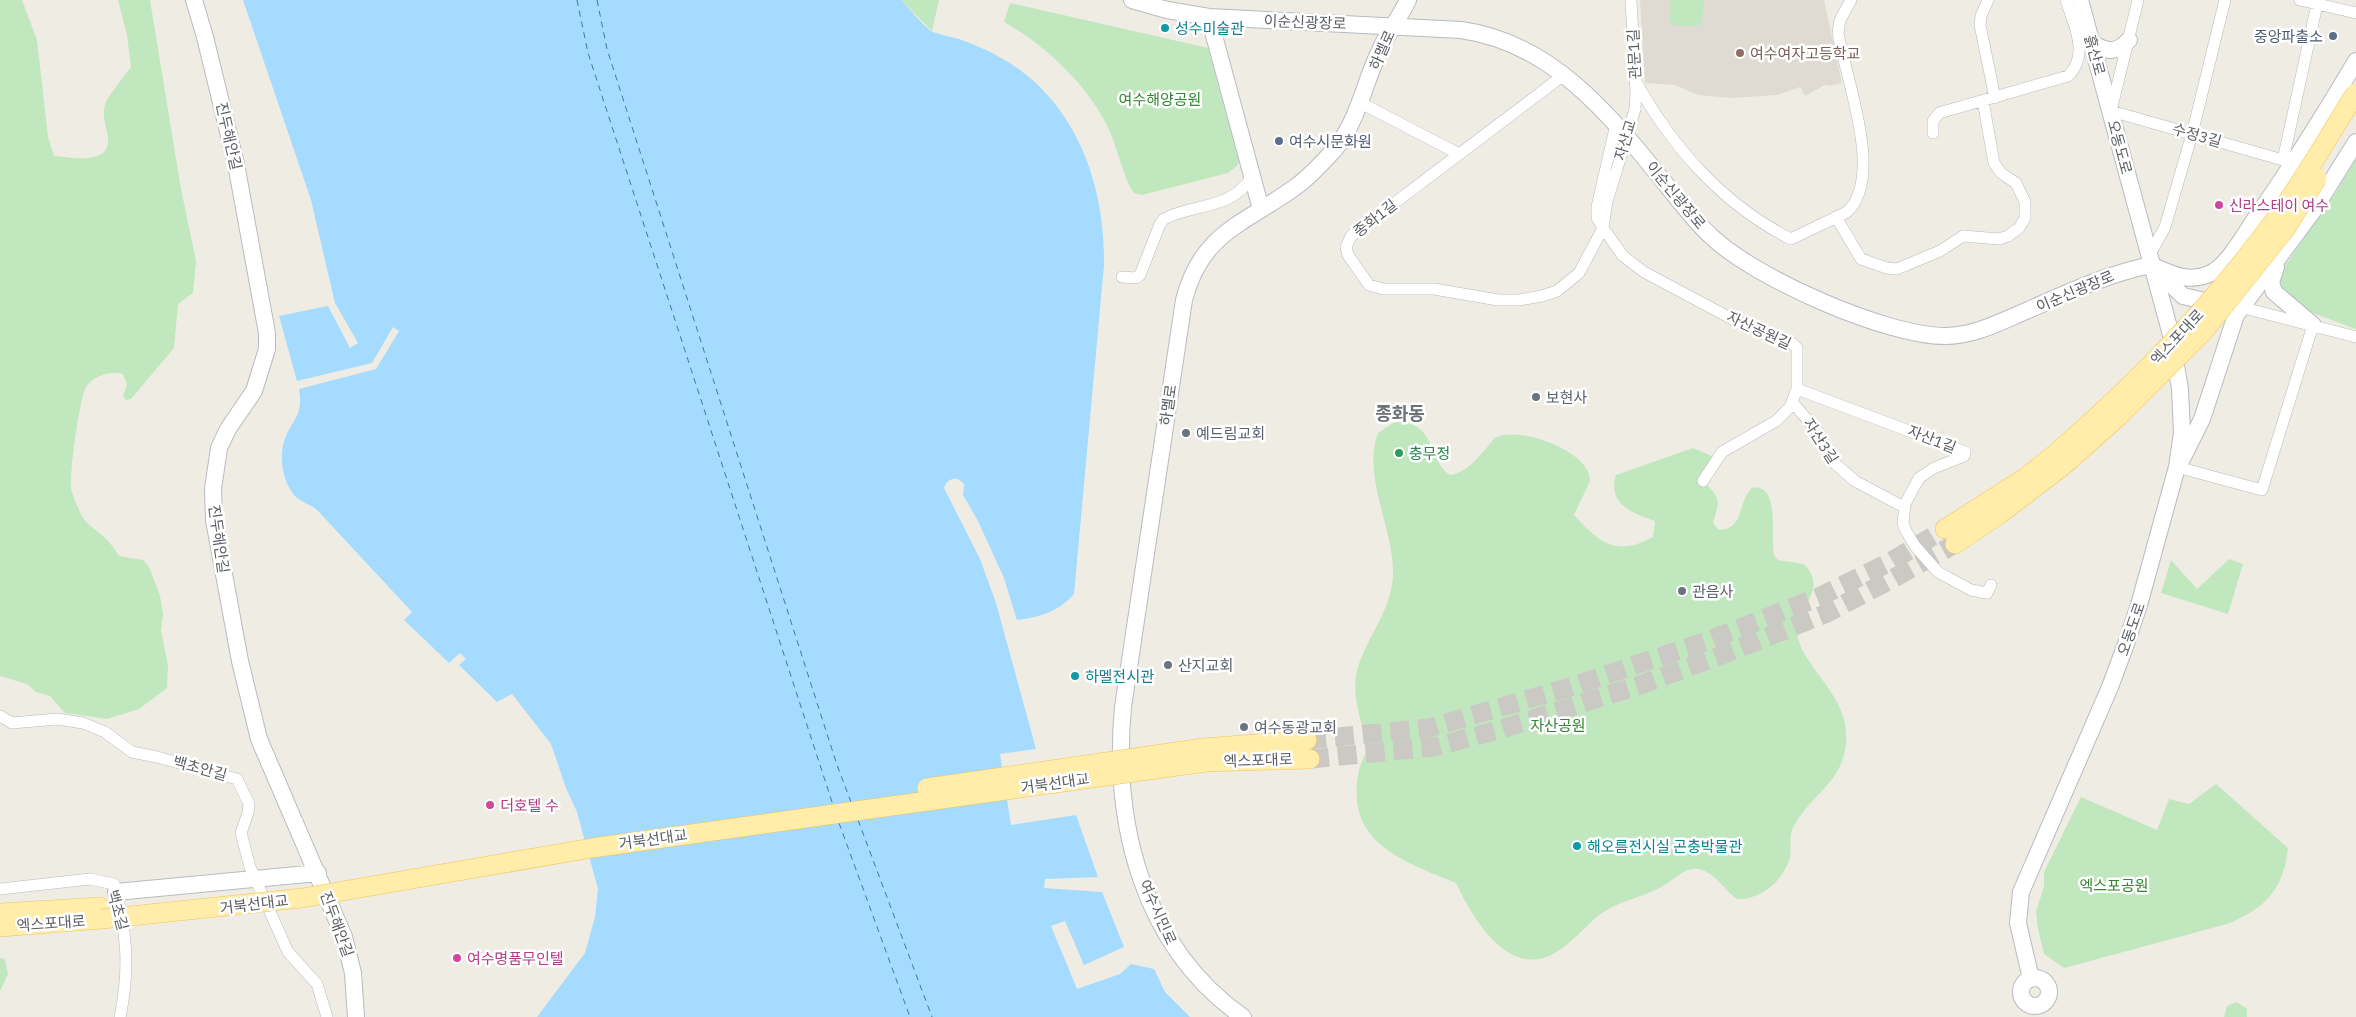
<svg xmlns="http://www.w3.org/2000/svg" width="2356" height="1017" viewBox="0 0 2356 1017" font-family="'IBM Plex Sans','Noto Sans KR',sans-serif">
  <rect width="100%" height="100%" fill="#efece4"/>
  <path fill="#dfdbd2" d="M1640,0H1824L1842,83L1830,86L1825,85L1805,96L1800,87L1777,95L1731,98L1698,95L1675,85L1645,83Z"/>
  <path fill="#c1e7bf" d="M0,0H22L37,40L48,137L54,156C69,157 106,165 108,143C109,131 101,118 105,105C108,95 125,76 131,67L127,35L118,0H150L181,189L196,261L193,293L178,304L174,348L131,399L126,400L123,396L127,384L123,374C110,371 94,375 86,387C79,401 70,469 71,486C71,492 75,501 78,507C84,525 93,526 105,538C111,543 115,550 119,556L143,560L150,569L160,596L163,614L161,631L168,666L167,688L139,709L107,719L65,713L50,696L36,692L27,684L0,676Z
    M901,0H939L932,31Z
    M1670,0H1704L1702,23L1696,26L1672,25L1670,19Z
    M1010,3L1208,48L1239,161L1237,166L1228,173L1142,195L1134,193C1124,180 1117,147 1109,130C1090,87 1044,44 1004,22Z
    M2356,159V329L2297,307L2275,280L2334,195Z
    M1401,422C1437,426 1427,459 1450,475C1469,473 1483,451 1495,438C1518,425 1591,451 1590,481L1574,515C1599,543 1617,557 1653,537L1655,521C1632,513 1607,504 1616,475L1693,448L1714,457L1701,479C1720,498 1721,497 1713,523L1719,530C1745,529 1737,502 1752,488C1781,482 1770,540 1774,555L1778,560L1804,564C1830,592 1794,607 1797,633C1801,665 1843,691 1846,731C1849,779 1815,790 1795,824C1787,836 1793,848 1789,861C1781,882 1760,900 1737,899C1724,890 1715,872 1698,869C1684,867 1673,881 1661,887C1643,897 1623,900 1605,911C1587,923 1574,942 1555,953C1508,980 1472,917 1456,883C1418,867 1361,850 1357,800C1356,791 1357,779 1359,770C1361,762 1367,753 1367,745C1368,739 1364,732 1362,726C1357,707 1352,686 1358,667C1369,633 1393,609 1393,571C1393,528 1362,475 1378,433L1393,423Z
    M2229,559L2243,564L2228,614L2161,593L2171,560L2197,589Z
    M2216,784L2288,848C2284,889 2265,909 2227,924L2064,968L2044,954L2038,929L2036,912L2044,886V872L2081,797L2157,830L2169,799L2189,804Z
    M0,958L5,959L8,974L0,991Z
    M2237,1002L2247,1009V1017H2224L2227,1006Z"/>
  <path fill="#a4dbff" d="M243,0H901C909,8 924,27 933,32C941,35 951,37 959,39C973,44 988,50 1001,58C1075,98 1106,185 1104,265L1074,594C1058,612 1040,617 1017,620L1004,578L978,521L963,495L964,484C957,475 947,478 944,488L980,559L996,603L1036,749L1000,754L1011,825L1076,815L1098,877L1045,879L1044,888L1102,892L1124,947L1084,965L1065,921L1051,926L1077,989L1120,974L1131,964L1154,969L1165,992L1190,1017H537L585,953L595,917L598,889L577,812L566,788L551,744L512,694L497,702L459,665L466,659L460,653L449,663L404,620L412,612L319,512C312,504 301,503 294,495C282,480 278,454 286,436C295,416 303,415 299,389L376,369L399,331L393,327L372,363L297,381L279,316L328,306L350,348L358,343L335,303L311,200Z"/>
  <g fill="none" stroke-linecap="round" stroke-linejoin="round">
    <path stroke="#3b77ac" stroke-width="1" stroke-dasharray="6 5" stroke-linecap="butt" d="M577,0L588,53L833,805
      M597,0L607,49L837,765L851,802
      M858,820L932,1017
      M839,823L910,1017"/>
    <path stroke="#cac9c4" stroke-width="19" stroke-dasharray="19 9" stroke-linecap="butt" d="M1307,740L1429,728L1570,687L1707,641L1819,597L1888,563L1945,529
      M1310,759L1434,747L1498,730L1640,685L1714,658L1825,614L1894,578L1955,544"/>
    <defs>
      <path id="street" d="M1631,0L1636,93L1635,109
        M1988,0L1981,16L1980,25L1995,98
        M2138,0L2111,111L2283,160L2291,167
        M2300,0L2356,13
        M1565,74L1351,236L1346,247L1348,255L1369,285L1383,289H1434L1498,300H1519L1542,296L1557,291L1579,273L1603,228L1597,218V207L1616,124
        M1635,80C1671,146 1723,205 1791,239L1847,212C1885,177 1845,77 1838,33L1840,20L1851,0
        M1361,103L1459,154
        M1933,133V121L1939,113L2068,76C2090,55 2074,25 2066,0
        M2283,160L2318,0
        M1616,172L1607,201L1603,228L1623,256L1644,272L1734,320L1762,333L1792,343L1797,348V389L1790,407L1776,421L1722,452L1703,481
        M1836,217L1861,259L1887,268L1897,269L1940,251L1963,236L1999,239L2008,236L2019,228L2025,218V202L2016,183L2001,173L1994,163L1983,101
        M2149,256L2165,227L2192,134L2225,0
        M1122,277L1136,278L1140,275L1160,224L1164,219C1193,203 1235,210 1252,175
        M2240,307L2356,337
        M1797,389L1965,452L1964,456L1934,468L1919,478L1905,504L1903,523L1906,531L1915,546L1938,572L1971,590L1987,593L1991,585
        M1792,402L1819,433L1832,461L1855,481L1904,507
        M2177,467L2262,490L2313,325
        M0,716L12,723L57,719L83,723L105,732L132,752L157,757L237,779L249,804L248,813L241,833L250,867L288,952L317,984L327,1017
        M0,889L90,879L114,884C127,931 130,969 120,1017"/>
      <path id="secondary" d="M194,0L205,37L236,164L267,333V349L254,391L228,429L219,448L213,489L214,520L240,661L259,739L344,937L353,973L356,1017
        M1132,0L1167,10L1209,17L1461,30C1555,43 1613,119 1669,188C1683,205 1696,223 1712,237C1755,278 1886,336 1945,336C1974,336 2000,322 2026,311C2067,293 2107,274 2151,265
        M1209,17L1261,209
        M2092,43C2107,52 2116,54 2129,40
        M2151,265C2171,274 2188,283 2209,274C2227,267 2244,235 2255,219C2291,168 2324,115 2356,61
        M2276,267L2271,282L2274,292L2313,325
        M2157,271L2183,296L2218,304
        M2181,461L2202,419L2236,315L2313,211L2356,142
        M116,892L318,873
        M2021 992a14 14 0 1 1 28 0a14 14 0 1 1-28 0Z
        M2031,979L2018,923L2021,892L2110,687L2126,644L2139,605L2177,467L2182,433L2180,389L2170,331L2080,0
        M1243,1017C1143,947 1112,824 1123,707L1184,300C1201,233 1244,224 1294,188C1310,177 1322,163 1335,149C1359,119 1364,83 1380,50C1388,32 1400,17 1408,0"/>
      <path id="primary" d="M1945,529L2025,478L2054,455
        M1955,544L2001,513L2064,465
        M1203,748L1307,740
        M1206,762L1310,759
        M0,913L100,907
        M0,927L102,919"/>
    </defs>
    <use href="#street" stroke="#b6babe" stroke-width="12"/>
    <use href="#secondary" stroke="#b7bbc0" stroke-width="18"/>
    <use href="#primary" stroke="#f5c256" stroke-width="20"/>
    <use href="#street" stroke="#fff" stroke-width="11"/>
    <use href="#secondary" stroke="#fff" stroke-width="16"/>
    <use href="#primary" stroke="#ffeda9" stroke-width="19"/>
    <defs>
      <path id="street-bridge" d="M1616,172L1635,109"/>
      <path id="primary-bridge" d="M2054,455C2136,384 2210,308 2274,221C2304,180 2329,135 2356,93
        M2064,465L2118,417L2203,332L2286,228L2317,178
        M927,788L1203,748
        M102,919L302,898L592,848L1206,762"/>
    </defs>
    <use href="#street-bridge" stroke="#b6babe" stroke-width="12" stroke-linecap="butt"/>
    <use href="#primary-bridge" stroke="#f5c256" stroke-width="20" stroke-linecap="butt"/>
    <use href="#street-bridge" stroke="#fff" stroke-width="11"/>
    <use href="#primary-bridge" stroke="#ffeda9" stroke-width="19"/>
  </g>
  <g fill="#0f9aa8" stroke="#fff" stroke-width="2">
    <circle cx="1165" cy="28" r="5"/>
    <circle cx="1075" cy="676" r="5"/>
    <circle cx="1577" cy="846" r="5"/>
  </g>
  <g fill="#5c6f8a" stroke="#fff" stroke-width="2">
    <circle cx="2333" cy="36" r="5"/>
    <circle cx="1279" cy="141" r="5"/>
  </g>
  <circle fill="#8d6e63" stroke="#fff" stroke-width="2" cx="1740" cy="53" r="5"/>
  <g fill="#d1479c" stroke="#fff" stroke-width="2">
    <circle cx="2219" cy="205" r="5"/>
    <circle cx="490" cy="805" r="5"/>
    <circle cx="457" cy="958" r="5"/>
  </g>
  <g fill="#6b7280" stroke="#fff" stroke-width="2">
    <circle cx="1536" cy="397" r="5"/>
    <circle cx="1186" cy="433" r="5"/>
    <circle cx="1682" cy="591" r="5"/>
    <circle cx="1168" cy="665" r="5"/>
    <circle cx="1244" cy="727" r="5"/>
  </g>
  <circle fill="#2e9e5b" stroke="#fff" stroke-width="2" cx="1399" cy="453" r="5"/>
  <g text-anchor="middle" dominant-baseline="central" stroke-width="5" stroke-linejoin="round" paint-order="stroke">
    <g font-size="15" fill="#5c6065" stroke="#fff">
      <text transform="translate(1305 22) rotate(2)">이순신광장로</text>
      <text transform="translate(1382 50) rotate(-66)">하멜로</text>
      <text transform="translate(1634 54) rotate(-93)">관문1길</text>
      <text transform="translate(2095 55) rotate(75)">흙산로</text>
      <text transform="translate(2197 135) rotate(16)">수정3길</text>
      <text transform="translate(229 136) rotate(77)">진두해안길</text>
      <text transform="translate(1625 140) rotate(-73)">자산교</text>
      <text transform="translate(2120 147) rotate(75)">오동도로</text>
      <text transform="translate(1676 195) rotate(50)">이순신광장로</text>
      <text transform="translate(1375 218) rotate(-38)">종화1길</text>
      <text transform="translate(2075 291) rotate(-23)">이순신광장로</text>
      <text transform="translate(1759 330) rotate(25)">자산공원길</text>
      <text transform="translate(2177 337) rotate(-47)">엑스포대로</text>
      <text transform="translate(1168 405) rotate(-82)">하멜로</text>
      <text transform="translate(1932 439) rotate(21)">자산1길</text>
      <text transform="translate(1821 441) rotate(57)">자산3길</text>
      <text transform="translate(219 539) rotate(82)">진두해안길</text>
      <text transform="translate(2131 629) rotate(-71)">오동도로</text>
      <text transform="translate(1258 760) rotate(-2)">엑스포대로</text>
      <text transform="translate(200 768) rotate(15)">백초안길</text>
      <text transform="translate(1055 783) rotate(-8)">거북선대교</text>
      <text transform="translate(653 839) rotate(-8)">거북선대교</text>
      <text transform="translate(254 904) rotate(-7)">거북선대교</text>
      <text transform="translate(118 910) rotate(75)">백초길</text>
      <text transform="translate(1158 912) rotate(66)">여수시민로</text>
      <text transform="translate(51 923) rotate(-4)">엑스포대로</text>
      <text transform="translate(337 924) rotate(70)">진두해안길</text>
    </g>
    <g font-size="15" fill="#0d838f" stroke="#fff" text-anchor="start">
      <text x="1175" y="28">성수미술관</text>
      <text x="1085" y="676">하멜전시관</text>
      <text x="1587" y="846">해오름전시실 곤충박물관</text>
    </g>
    <g font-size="15" fill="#4e5e75" stroke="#fff" text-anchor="end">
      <text x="2323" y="36">중앙파출소</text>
      <text x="1289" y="141" text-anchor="start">여수시문화원</text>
    </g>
    <g font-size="15" fill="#785e54" stroke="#fff" text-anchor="start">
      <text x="1750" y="53">여수여자고등학교</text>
    </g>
    <g font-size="15" fill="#328532" stroke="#fff">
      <text x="1160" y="99">여수해양공원</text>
      <text x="1558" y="725">자산공원</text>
      <text x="2114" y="885">엑스포공원</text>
    </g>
    <g font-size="15" fill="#b23c85" stroke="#fff" text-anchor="start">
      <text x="2229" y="205">신라스테이 여수</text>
      <text x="500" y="805">더호텔 수</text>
      <text x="467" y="958">여수명품무인텔</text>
    </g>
    <g font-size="15" fill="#5b616d" stroke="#fff" text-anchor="start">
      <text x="1546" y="397">보현사</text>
      <text x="1196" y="433">예드림교회</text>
      <text x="1692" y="591">관음사</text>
      <text x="1178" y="665">산지교회</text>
      <text x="1254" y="727">여수동광교회</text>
    </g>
    <g font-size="15" fill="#27864d" stroke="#fff" text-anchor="start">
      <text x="1409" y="453">충무정</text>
    </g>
    <g font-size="18" font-weight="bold" fill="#6d7277" stroke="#fff">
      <text x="1400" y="413">종화동</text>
    </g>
  </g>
</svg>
